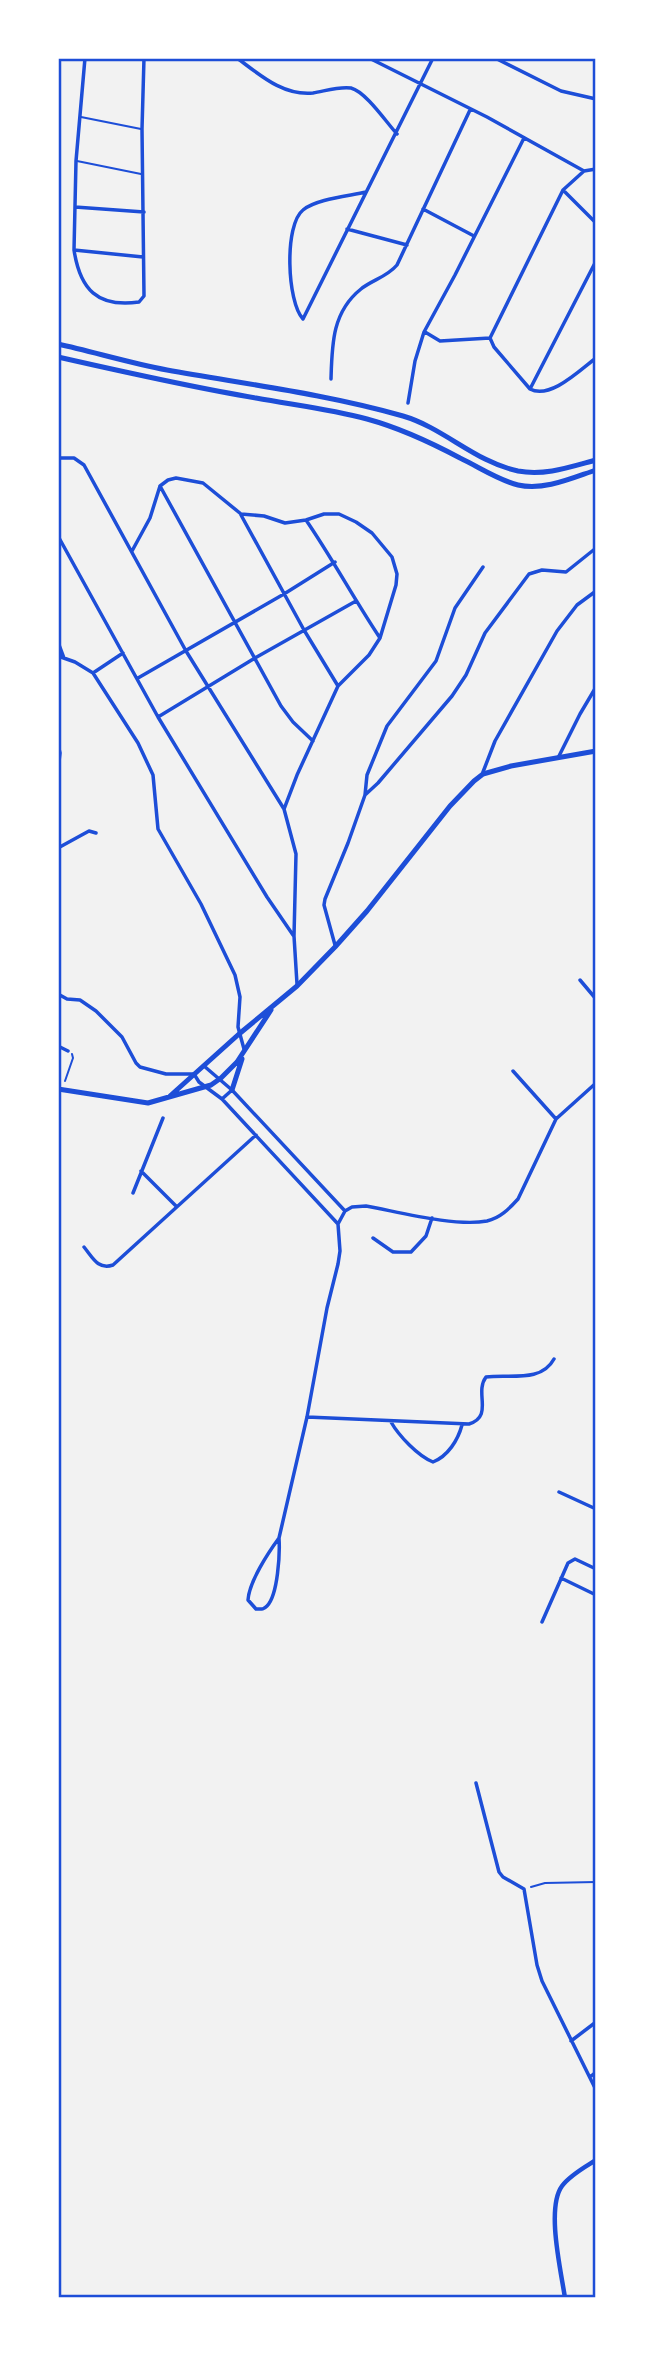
<svg xmlns="http://www.w3.org/2000/svg" width="654" height="2356" viewBox="0 0 654 2356" font-family="'Source Sans 3',sans-serif">
  <rect width="100%" height="100%" fill="#f2f2f2"/>
  <g fill="none" stroke-linecap="round" stroke-linejoin="round">
    <path stroke="#1d4ed8" stroke-width="2" d="M65,1081L73,1058L72,1054
      M531,1887L545,1883L596,1882"/>
    <path stroke="#1d4ed8" stroke-width="2" d="M81,117L141,129
      M77,161L141,174"/>
    <path stroke="#1d4ed8" stroke-width="3.5" d="M85,58L76,161L74,250C80,289 97,308 139,302L144,296L142,129L144,58
      M237,58C260,75 283,96 313,93C325,91 340,86 351,88C366,92 386,122 397,134
      M369,58L487,117L584,171L596,169
      M495,58L561,91L596,99
      M563,190L596,223
      M366,192C349,196 316,199 303,210C284,225 287,302 303,319L433,58
      M75,207L144,212
      M423,209L474,236
      M347,229L407,245
      M74,250L143,257
      M425,332L440,341L490,338
      M490,338L563,190L584,171
      M490,338L494,347L530,389C550,400 580,370 596,358
      M331,379C332,345 332,312 361,289C372,280 387,277 397,265L470,110
      M530,389L596,261
      M408,403L415,361L424,332L455,275L524,138
      M58,458H74L84,465L186,651L284,809L296,854L294,936L297,984
      M160,486L281,706L293,722L313,741
      M241,515L304,630L338,686
      M306,520C332,558 354,599 380,638
      M58,536L158,717L267,897L293,935
      M132,551L150,518L160,486L168,480L176,478L203,483L241,514L264,516L285,523L306,520L324,514H339L356,522L372,533L392,557L397,574L396,585L380,638L369,655L338,686L297,775L284,809
      M58,642L64,658
      M58,656L75,662L93,673L138,743L153,775L158,829L201,904L235,975L240,997L238,1027L244,1049
      M93,673L123,653
      M138,678L284,594L335,562
      M158,717L255,658L356,601
      M58,745L60,753L58,770
      M559,756L580,714L596,687
      M483,772L495,741L557,631L577,605L596,591
      M365,795L378,783L452,696L466,675L485,633L529,574L542,570L566,572L596,548
      M58,848L89,831L96,833
      M335,945L324,905L325,899L348,843L365,795L367,775L387,726L436,661L455,608L483,567
      M580,980L596,999
      M58,994L67,999L80,1000L96,1011L122,1037L136,1063L140,1067L166,1074H194L199,1082L222,1099L338,1224
      M58,1046L68,1051
      M204,1066L232,1090L345,1211
      M513,1071L556,1119
      M222,1099L232,1090
      M141,1171L176,1206
      M133,1193L163,1118
      M345,1211L352,1207L366,1206C399,1212 455,1227 487,1221C500,1218 509,1209 518,1199L556,1119L596,1083
      M373,1238L393,1252H411L426,1236L432,1218
      M84,1247C93,1258 98,1270 113,1265L256,1135
      M307,1417L469,1424C494,1416 474,1393 486,1377C510,1374 541,1383 554,1359
      M391,1422C399,1436 418,1456 433,1462C448,1456 458,1440 462,1425
      M559,1492L596,1509
      M279,1538C268,1553 249,1582 248,1600L256,1609C261,1609 263,1610 267,1606C278,1595 280,1553 279,1538L307,1417L327,1308L338,1264L340,1251L338,1224L345,1211
      M561,1578L596,1595
      M542,1622L568,1563L575,1559L596,1569
      M476,1783L499,1872L503,1877L524,1889L537,1965L542,1981L596,2090
      M571,2041L596,2022
      M590,2077L596,2072"/>
    <path stroke="#1d4ed8" stroke-width="4.5" d="M565,2298C561,2271 546,2208 562,2186C570,2175 585,2167 596,2160"/>
    <path stroke="#1d4ed8" stroke-width="5" d="M58,344C94,352 130,363 167,370C245,384 326,394 403,416C444,428 475,462 518,471C545,476 570,467 596,460
      M58,357C124,372 190,387 256,398C294,405 330,409 367,419C400,428 430,442 460,458C479,467 498,480 518,485C544,491 572,478 596,470
      M58,1089L148,1103L211,1085L221,1078L237,1062L271,1010
      M232,1090L242,1059
      M170,1096L239,1034L297,986L335,947L367,911L450,806L474,781L483,774L511,766L596,751"/>
  </g>
  <rect width="654" height="2356" fill="none" stroke="#ffffff" stroke-width="119"/>
  <rect x="60" y="60" width="534" height="2236" fill="none" stroke="#1d4ed8" stroke-width="2.5"/>
</svg>
